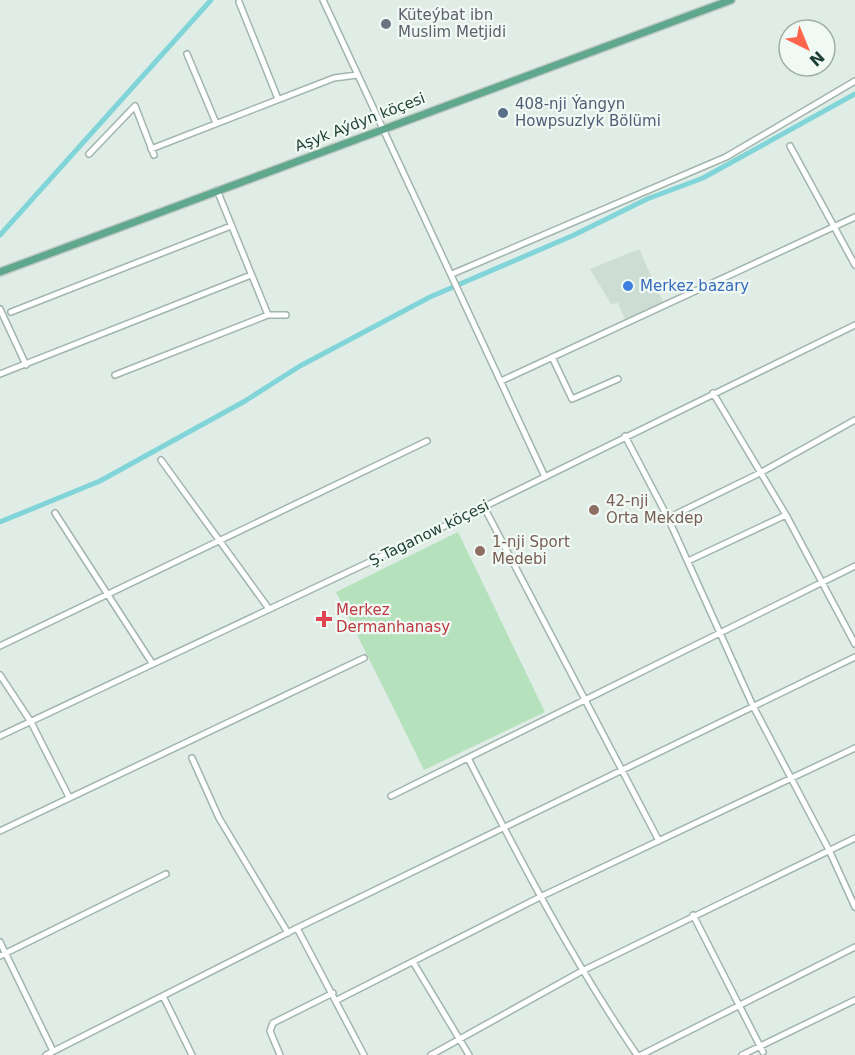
<svg xmlns="http://www.w3.org/2000/svg" width="855" height="1055" viewBox="0 0 855 1055" font-family="'DejaVu Sans',sans-serif">
  <rect width="100%" height="100%" fill="#e0ede6"/>
  <path fill="#ceddd4" d="M639,249L663,302L625,319L618,303L611,304L590,269Z"/>
  <path fill="#b6e1bd" d="M458,532L545,712L424,770L336,592Z"/>
  <g fill="none" stroke-linecap="round" stroke-linejoin="round">
    <path stroke="#81d5d9" stroke-width="5" d="M0,235L211,0
      M0,522L100,481L245,401L300,366L430,297L574,235L647,199L703,178L855,94"/>
    <defs>
      <path id="minor" d="M323,0L545,477
        M239,2L278,99
        M187,54L216,123
        M790,146L855,265
        M151,149L334,78L357,75
        M89,154L135,106L154,155
        M217,190L268,315H286
        M452,274L726,157L855,81
        M0,309L26,365
        M11,312L231,226
        M552,357L572,399L618,379
        M0,374L251,275
        M115,375L268,315
        M501,381L855,217
        M713,393L786,515L855,644
        M625,436L668,518L753,706L829,850L855,907
        M161,460L269,609
        M484,507L659,841
        M55,513L152,663
        M668,518L760,473L855,420
        M688,561L786,515
        M0,646L427,441
        M0,675L31,722L69,797
        M0,736L414,541L855,325
        M192,758L219,818L288,933
        M468,758C520,860 572,960 637,1055
        M391,796L855,566
        M0,831L364,658
        M693,915L763,1052
        M297,928L364,1055
        M0,942L53,1051
        M0,956L166,874
        M413,962L469,1055
        M163,996L192,1055
        M337,1000L540,897L855,748
        M46,1055L297,928L855,657
        M280,1055L270,1031L273,1023L333,993
        M431,1055L582,971L855,838
        M641,1055L855,947
        M742,1055L855,1000"/>
      <path id="major" d="M0,272L731,0"/>
    </defs>
    <use href="#minor" stroke="#a2b5ad" stroke-width="8"/>
    <use href="#major" stroke="#c0c9c6" stroke-width="10"/>
    <use href="#minor" stroke="#fff" stroke-width="5"/>
    <use href="#major" stroke="#5fa88d" stroke-width="7"/>
  </g>
  <circle fill="#6b7280" stroke="#f1f9f4" stroke-width="2" cx="386" cy="24" r="6"/>
  <circle fill="#5c6f8a" stroke="#f1f9f4" stroke-width="2" cx="503" cy="113" r="6"/>
  <circle fill="#3f7fe0" stroke="#f1f9f4" stroke-width="2" cx="628" cy="286" r="6"/>
  <g fill="#8d6e63" stroke="#f1f9f4" stroke-width="2">
    <circle cx="594" cy="510" r="6"/>
    <circle cx="480" cy="551" r="6"/>
  </g>
  <path fill="#e0444e" stroke="#f1f9f4" stroke-width="2" d="M321 610h6v6h6v6h-6v6h-6v-6h-6v-6h6z"/>
  <g text-anchor="middle" dominant-baseline="central" stroke-width="4.5" stroke-linejoin="round" paint-order="stroke">
    <g font-size="15" fill="#5b616d" stroke="#f1f9f4" text-anchor="start">
      <text x="398" y="15">Küteýbat ibn<tspan x="398" dy="17">Muslim Metjidi</tspan></text>
    </g>
    <g font-size="15" fill="#4e5e75" stroke="#f1f9f4" text-anchor="start">
      <text x="515" y="104">408-nji Ýangyn<tspan x="515" dy="17">Howpsuzlyk Bölümi</tspan></text>
    </g>
    <g font-size="15" fill="#1e3f33" stroke="#f1f9f4">
      <text transform="translate(360 122) rotate(-21)">Aşyk Aýdyn köçesi</text>
      <text transform="translate(429 533) rotate(-26)">Ş.Taganow köçesi</text>
    </g>
    <g font-size="15" fill="#366cbe" stroke="#f1f9f4" text-anchor="start">
      <text x="640" y="286">Merkez bazary</text>
    </g>
    <g font-size="15" fill="#785e54" stroke="#f1f9f4" text-anchor="start">
      <text x="606" y="501">42-nji<tspan x="606" dy="17">Orta Mekdep</tspan></text>
      <text x="492" y="542">1-nji Sport<tspan x="492" dy="17">Medebi</tspan></text>
    </g>
    <g font-size="15" fill="#be3a42" stroke="#f1f9f4" text-anchor="start">
      <text x="336" y="610">Merkez<tspan x="336" dy="17">Dermanhanasy</tspan></text>
    </g>
  </g>
  <g transform="translate(807 48) rotate(137)"><circle r="28" fill="#f1f9f4" stroke="#9dafa7" stroke-width="1.5"/>
  <path d="M0-4.5L10 22L0 15L-10 22Z" fill="#ff644c"/>
  <text y="-9" font-size="16" font-weight="bold" text-anchor="middle" fill="#1e3f33">N</text>
  </g>
</svg>
